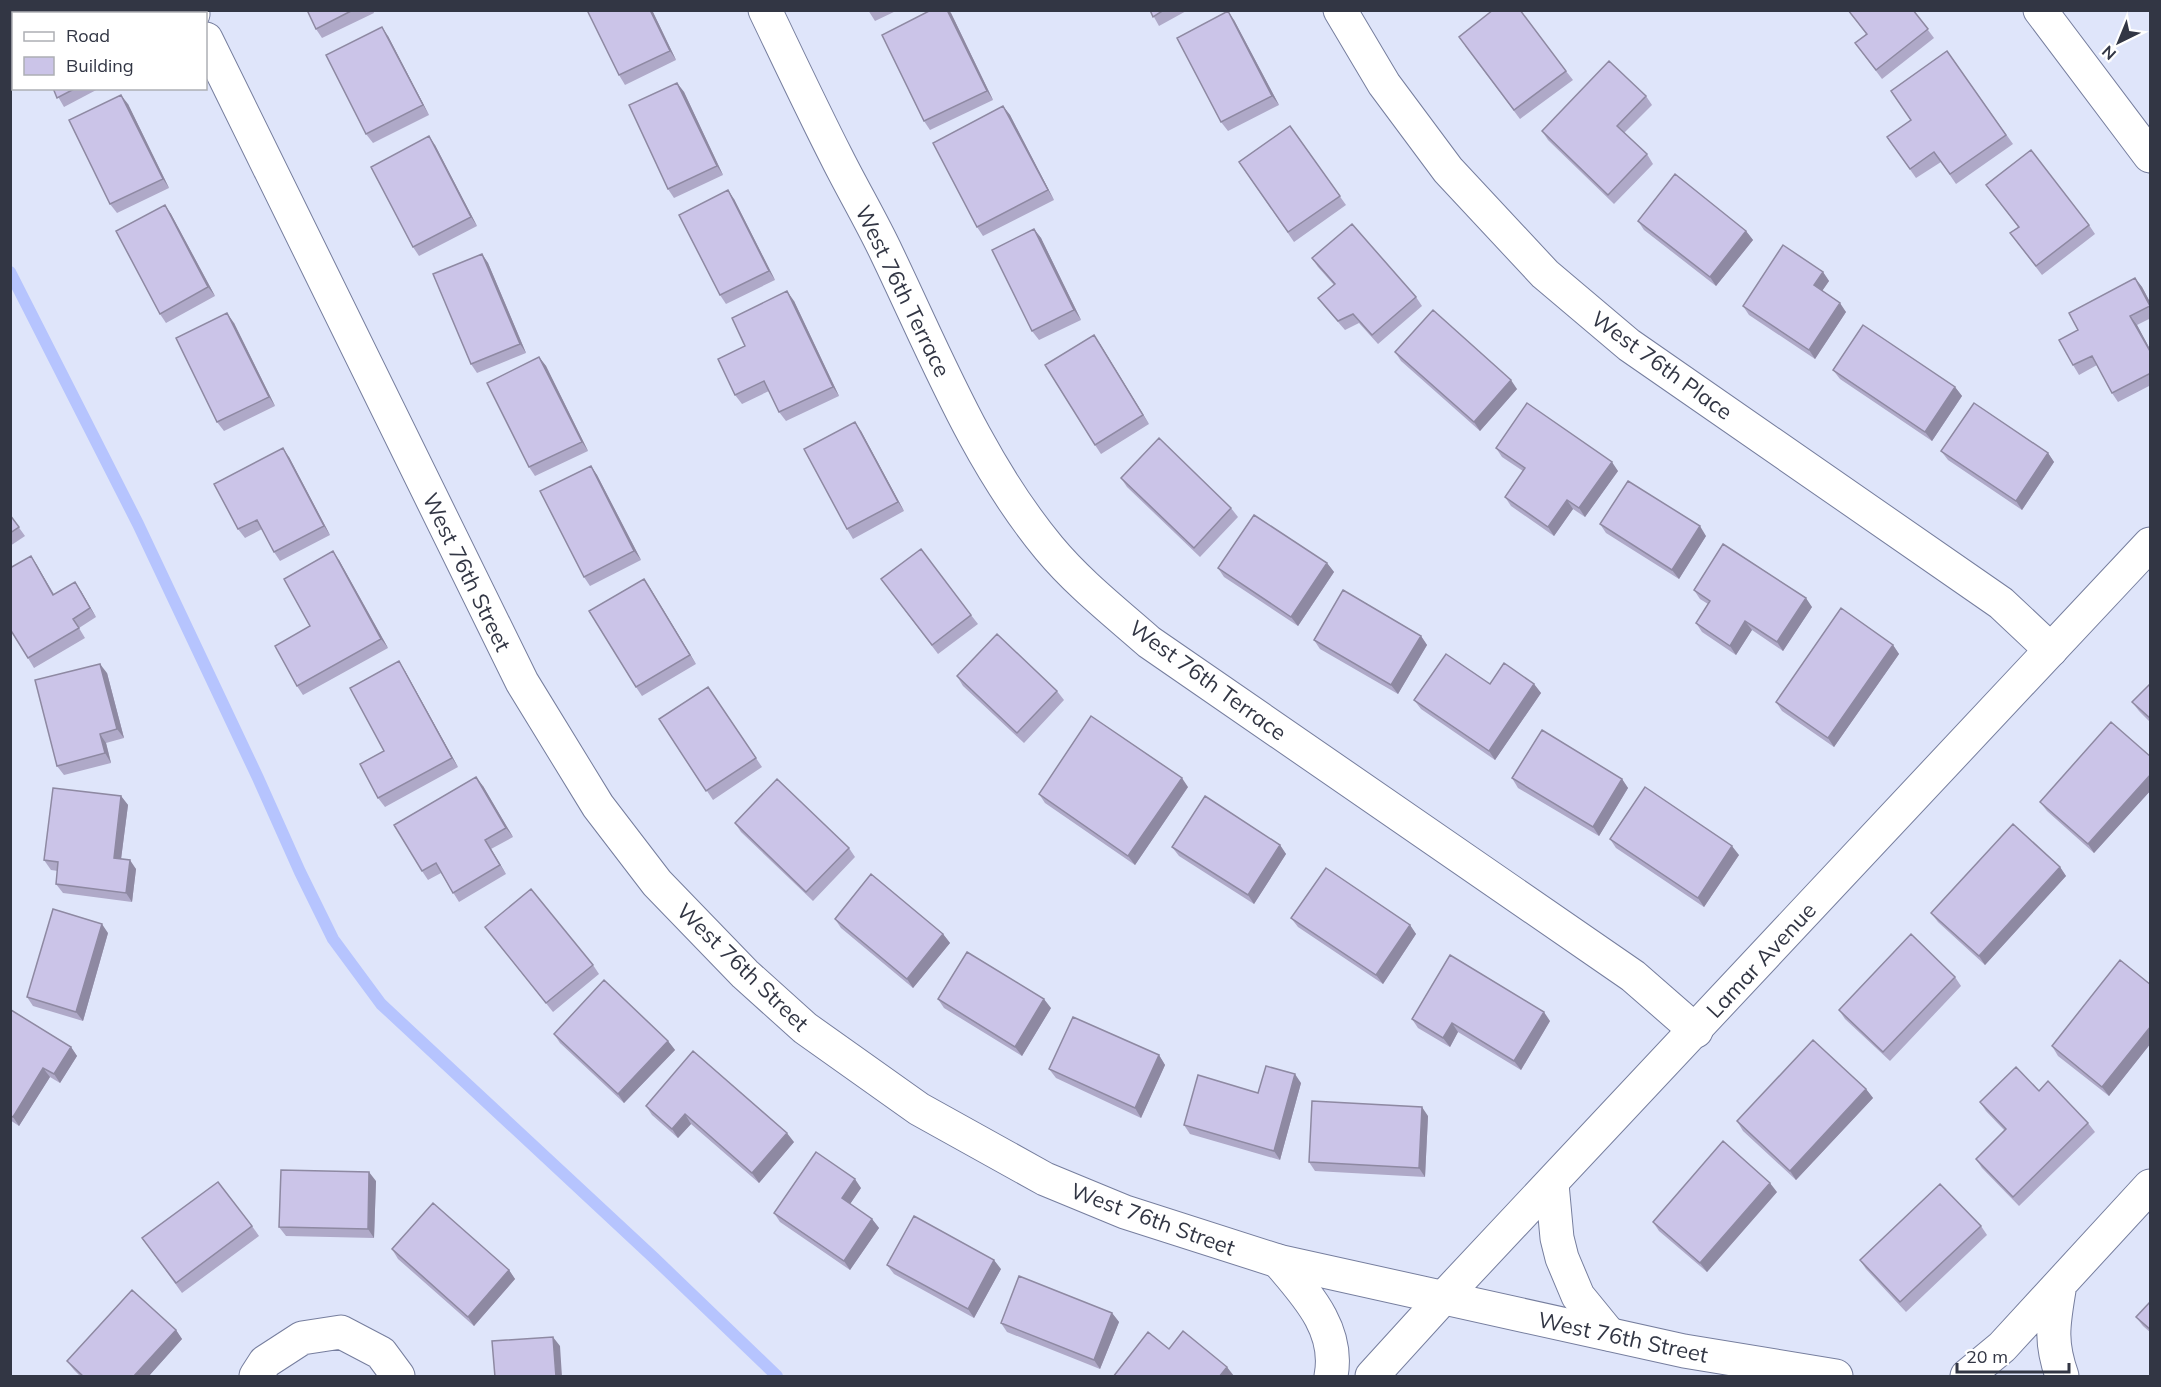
<svg xmlns="http://www.w3.org/2000/svg" width="2161" height="1387" viewBox="0 0 2161 1387" font-family="Mulish,sans-serif">
  <rect width="100%" height="100%" fill="#dfe5fa"/>
  <g fill="none" stroke-linecap="round" stroke-linejoin="round">
    <path stroke="#b6c4fe" stroke-width="12" d="M10,272L138,524L258,778L300,872L333,939L381,1004L654,1258L777,1376"/>
    <defs>
      <path id="street" d="M192,10L193,14
        M765,10C789,60 812,109 837,158C853,190 872,222 887,254C936,356 977,461 1049,548C1078,583 1115,612 1149,642L1633,976L1696,1031
        M1340,10L1384,84L1448,170L1545,274L1629,345L2001,603L2051,650
        M2040,10L2150,156
        M206,39L522,682L598,806L657,883L745,974L805,1028L919,1109L1045,1179L1125,1212L1278,1261L1684,1351L1836,1376
        M2060,1284C2054,1322 2049,1339 2062,1376
        M256,1376L265,1362L302,1338L341,1332L381,1353L398,1376
        M1967,1376L2002,1347L2150,1186"/>
      <path id="secondary" d="M1552,1184L1557,1238L1562,1258L1578,1296L1609,1334
        M1278,1261C1306,1294 1340,1329 1331,1376
        M1372,1376L1443,1298L2150,544"/>
    </defs>
    <use href="#street" stroke="#767e9e" stroke-width="35"/>
    <use href="#secondary" stroke="#767e9e" stroke-width="35"/>
    <use href="#street" stroke="#fff" stroke-width="33"/>
    <use href="#secondary" stroke="#fff" stroke-width="33"/>
  </g>
  <path fill="#afa9c8" d="M307,10H373L374,13L322,38L316,29Z
    M652,10L676,60L625,85L619,75Z
    M868,10H898L875,21Z
    M1150,10H1188L1159,26Z
    M1848,10H1913L1934,38L1882,79L1855,43L1866,34Z
    M951,13L993,100L930,130L924,121Z
    M1234,20L1279,105L1228,131L1221,122Z
    M388,36L429,115L373,143L366,134Z
    M1465,46L1566,71L1573,80L1520,119Z
    M1947,51L2013,144L1956,184L1941,162L1916,178L1887,137L1911,120Z
    M677,83L684,92L723,175L674,198L668,189Z
    M53,88H100L64,107Z
    M1646,96L1652,105L1624,133L1647,154L1653,164L1614,204L1548,140L1542,131Z
    M128,104L169,188L117,213L110,204Z
    M1003,106L1010,115L1054,200L983,236L977,227Z
    M1290,126L1346,205L1294,242L1239,162Z
    M435,145L477,226L419,256L413,247Z
    M1986,185L2089,225L2095,234L2042,275L2010,233L2018,227Z
    M734,199L775,280L726,304L720,295Z
    M165,205L171,214L215,296L166,323L160,314Z
    M1638,221L1746,231L1753,240L1716,286L1644,230Z
    M1034,229L1041,238L1081,320L1039,340L1032,331Z
    M482,254L488,263L526,353L477,373L471,364Z
    M1312,258L1416,297L1422,306L1378,344L1359,323L1345,330L1325,307L1318,298L1334,285L1318,267Z
    M1823,272L1829,281L1822,291L1846,312L1815,359L1749,315L1743,306Z
    M2135,278L2142,287L2151,304V318L2137,325L2151,351V385L2118,402L2112,393L2097,365L2079,375L2073,365L2078,330Z
    M794,301L839,396L786,421L779,412L769,391L742,404L735,395L745,346Z
    M234,323L275,406L224,431L217,422Z
    M1100,344L1149,424L1101,454L1095,445Z
    M1395,352L1517,389L1480,431L1401,361Z
    M539,357L546,366L588,451L535,476L529,467Z
    M1833,370L1955,387L1962,396L1932,441L1840,379Z
    M861,431L904,511L853,539L847,529Z
    M1496,448L1618,471L1585,517L1573,509L1554,536L1511,506L1505,497L1523,471L1502,457Z
    M1941,451L2048,453L2054,462L2022,510L1948,460Z
    M289,457L330,535L280,561L274,552L262,529L245,538L238,529Z
    M591,466L597,475L641,560L590,586L584,577Z
    M1121,478L1231,508L1238,517L1200,557L1127,487Z
    M10,515L25,536L10,546Z
    M1600,524L1706,536L1679,579L1606,533Z
    M31,556L54,594L81,591L96,617L79,628L85,638L34,668L28,658Z
    M339,560L388,648L303,695L297,686L310,626Z
    M1327,563L1334,572L1298,626L1224,577L1218,568Z
    M881,579L971,615L978,624L938,654Z
    M650,588L696,664L642,696L636,687Z
    M1694,590L1812,607L1783,651L1752,630L1736,655L1702,632L1696,623L1708,604L1700,599Z
    M1421,636L1427,645L1398,694L1320,649L1314,640Z
    M1893,645L1899,654L1834,747L1782,711L1776,702Z
    M405,671L458,767L385,807L378,798L384,751Z
    M107,673L124,738L106,743L111,763L64,775L57,766Z
    M957,676L1057,691L1064,700L1024,743L963,686Z
    M2151,683V723L2139,711L2132,702Z
    M1490,684H1534L1541,693L1495,760L1421,709L1414,700Z
    M708,687L762,767L713,800L659,719Z
    M2151,757V790L2094,853L2047,811L2040,802Z
    M1512,778L1622,779L1628,788L1599,836L1518,788Z
    M483,786L513,837L491,849L506,874L459,902L441,873L428,880L422,871Z
    M1188,787L1135,865L1045,803L1039,794Z
    M121,796L128,805L121,859L136,869L132,902L63,893L56,884L58,871L51,870L44,860Z
    M735,823L849,848L855,857L813,901L741,832Z
    M1610,839L1739,855L1704,907L1616,848Z
    M1280,845L1286,854L1254,904L1179,856L1172,847Z
    M2060,867L2066,876L1985,965L1938,922L1931,913Z
    M1291,918L1410,925L1416,934L1383,984L1298,927Z
    M835,919L943,934L950,943L913,988L841,928Z
    M485,927L593,965L599,974L553,1012Z
    M108,933L83,1021L33,1006L27,997Z
    M1955,977L1961,986L1890,1061L1845,1019L1839,1010Z
    M2151,985V1043L2109,1096L2058,1056L2052,1046Z
    M938,999L1051,1008L1022,1056L944,1008Z
    M10,1012L71,1047L77,1056L60,1083L50,1077L19,1126L10,1120Z
    M1412,1019L1550,1021L1521,1070L1458,1032L1450,1047L1418,1028Z
    M554,1034L668,1041L675,1050L624,1103L560,1043Z
    M1159,1055L1165,1065L1141,1118L1056,1078L1049,1069Z
    M1301,1083L1280,1160L1190,1134L1184,1125L1258,1093Z
    M1866,1089L1873,1098L1796,1180L1743,1131L1737,1121Z
    M2039,1091L2088,1123L2095,1132L2019,1206L1982,1168L1976,1159L2005,1131L1986,1111L1980,1102Z
    M646,1106L794,1142L759,1183L691,1124L678,1138L652,1115Z
    M1428,1116L1425,1177L1315,1171L1309,1162Z
    M376,1181L374,1238L286,1236L279,1227Z
    M861,1188L850,1204L872,1219L879,1228L850,1270L780,1222L774,1213Z
    M1777,1192L1707,1272L1659,1231L1653,1222Z
    M252,1226L259,1236L182,1293L142,1238Z
    M1981,1226L1987,1235L1906,1312L1866,1269L1860,1260Z
    M392,1249L509,1270L515,1279L474,1326L398,1259Z
    M887,1265L1001,1269L974,1318L894,1274Z
    M2151,1301V1333L2143,1326L2136,1317Z
    M1112,1313L1119,1322L1100,1369L1007,1332L1001,1323Z
    M176,1330L182,1339L148,1377H81L74,1370L67,1361Z"/>
  <path fill="#8e89a2" d="M650,10H652L676,60L670,51Z
    M947,10H949L951,13L993,100L987,91Z
    M1228,11L1234,20L1279,105L1272,96Z
    M382,27L388,36L429,115L423,105Z
    M677,83L684,92L723,175L717,166Z
    M121,95L128,104L169,188L163,179Z
    M1003,106L1010,115L1054,200L1048,190Z
    M429,136L435,145L477,226L471,217Z
    M728,190L734,199L775,280L769,271Z
    M165,205L171,214L215,296L208,287Z
    M1034,229L1041,238L1081,320L1074,310Z
    M1746,231L1753,240L1716,286L1710,277Z
    M482,254L488,263L526,353L520,344Z
    M1823,272L1829,281L1820,294L1814,285Z
    M2135,278L2142,287L2151,304V307Z
    M787,291L794,301L839,396L833,387Z
    M1840,303L1846,312L1815,359L1809,350Z
    M227,313L234,323L275,406L269,397Z
    M2130,316L2137,325L2151,351V353Z
    M1094,335L1100,344L1149,424L1143,415Z
    M539,357L546,366L588,451L582,442Z
    M1511,380L1517,389L1480,431L1474,422Z
    M1955,387L1962,396L1932,441L1925,432Z
    M855,422L861,431L904,511L898,502Z
    M283,448L289,457L330,535L324,526Z
    M2048,453L2054,462L2022,510L2016,501Z
    M1612,462L1618,471L1585,517L1579,508Z
    M591,466L597,475L641,560L634,551Z
    M1567,500L1573,509L1554,536L1548,527Z
    M1700,526L1706,536L1679,579L1672,570Z
    M333,551L339,560L388,648L381,639Z
    M31,556L37,565L59,604L53,595Z
    M1327,563L1334,572L1298,626L1291,617Z
    M644,579L650,588L696,664L690,655Z
    M75,582L81,591L96,617L90,608Z
    M1806,598L1812,607L1783,651L1777,642Z
    M1745,621L1752,630L1736,655L1730,646Z
    M1421,636L1427,645L1398,694L1391,685Z
    M1893,645L1899,654L1834,747L1828,738Z
    M399,661L405,671L458,767L452,758Z
    M100,664L107,673L124,738L117,729Z
    M1534,684L1541,693L1495,760L1489,751Z
    M100,734L106,743L111,763L105,753Z
    M2151,774V790L2094,853L2088,844Z
    M476,777L483,786L513,837L506,828Z
    M1182,778L1188,787L1135,865L1128,856Z
    M1622,779L1628,788L1599,836L1593,827Z
    M121,796L128,805L120,867L114,858Z
    M485,840L491,849L506,874L500,865Z
    M1280,845L1286,854L1254,904L1248,895Z
    M1732,846L1739,855L1704,907L1698,898Z
    M130,860L136,869L132,902L126,893Z
    M2060,867L2066,876L1985,965L1979,956Z
    M102,924L108,933L83,1021L76,1012Z
    M1410,925L1416,934L1383,984L1376,975Z
    M943,934L950,943L913,988L907,979Z
    M1044,999L1051,1008L1022,1056L1015,1047Z
    M1544,1012L1550,1021L1521,1070L1514,1061Z
    M1452,1023L1458,1032L1450,1047L1443,1038Z
    M2151,1026V1043L2109,1096L2102,1087Z
    M668,1041L675,1050L624,1103L618,1094Z
    M71,1047L77,1056L60,1083L54,1074Z
    M1159,1055L1165,1065L1141,1118L1135,1108Z
    M43,1068L50,1077L19,1126L13,1117Z
    M1295,1074L1301,1083L1280,1160L1274,1151Z
    M1866,1089L1873,1098L1796,1180L1790,1171Z
    M1422,1107L1428,1116L1425,1177L1419,1168Z
    M685,1114L691,1124L678,1138L672,1129Z
    M787,1133L794,1142L759,1183L752,1173Z
    M369,1172L376,1181L374,1238L368,1229Z
    M855,1179L861,1188L848,1207L842,1198Z
    M1770,1183L1777,1192L1707,1272L1700,1263Z
    M872,1219L879,1228L850,1270L844,1261Z
    M994,1260L1001,1269L974,1318L968,1309Z
    M509,1270L515,1279L474,1326L468,1317Z
    M1112,1313L1119,1322L1100,1369L1094,1360Z
    M176,1330L182,1339L148,1377H133Z
    M553,1337L560,1346L562,1377H556Z
    M1227,1367L1234,1376L1233,1377H1219Z"/>
  <path fill="#cbc4e8" stroke="#8e89a2" stroke-width="1.5" d="M31,10H76L77,14H25Z
    M307,10H353L316,29Z
    M587,10H650L670,51L619,75Z
    M931,10H947L987,91L924,121L882,35Z
    M1150,10H1164L1153,17Z
    M1493,10H1520L1566,71L1514,110L1459,37Z
    M1848,10H1913L1928,29L1876,70L1855,43L1867,34Z
    M1228,11L1272,96L1221,122L1177,38Z
    M382,27L423,105L366,134L326,55Z
    M1947,51L2006,135L1950,174L1934,152L1910,169L1887,137L1911,120L1891,91Z
    M1609,61L1646,96L1617,126L1647,154L1608,195L1542,131Z
    M677,83L717,166L668,189L629,105Z
    M53,88H76L57,98Z
    M121,95L163,179L110,204L69,120Z
    M1003,106L1048,190L977,227L933,143Z
    M1290,126L1340,196L1288,232L1239,162Z
    M429,136L471,217L413,247L371,167Z
    M2031,150L2089,225L2036,266L2010,233L2019,227L1986,185Z
    M1675,174L1746,231L1710,277L1638,221Z
    M728,190L769,271L720,295L679,215Z
    M165,205L208,287L160,314L116,231Z
    M1352,224L1416,297L1372,335L1353,314L1338,321L1318,298L1335,284L1312,258Z
    M1034,229L1074,310L1032,331L992,250Z
    M1783,245L1823,272L1814,285L1840,303L1809,350L1743,306Z
    M482,254L520,344L471,364L433,274Z
    M2135,278L2150,306L2130,316L2151,353V373L2112,393L2092,356L2073,365L2059,340L2078,330L2069,313Z
    M787,291L833,387L779,412L764,381L735,395L718,359L745,346L732,318Z
    M1433,310L1511,380L1474,422L1395,352Z
    M227,313L269,397L217,422L176,338Z
    M1863,325L1955,387L1925,432L1833,370Z
    M1094,335L1143,415L1095,445L1045,365Z
    M539,357L582,442L529,467L487,383Z
    M1527,403L1612,462L1579,508L1567,500L1548,527L1505,497L1525,468L1496,448Z
    M1974,403L2048,453L2016,501L1941,451Z
    M855,422L898,502L847,529L804,449Z
    M1159,438L1231,508L1194,548L1121,478Z
    M283,448L324,526L274,552L257,520L238,529L214,484Z
    M591,466L634,551L584,577L540,491Z
    M1628,481L1700,526L1672,570L1600,524Z
    M10,515L19,527L10,533Z
    M1254,515L1327,563L1291,617L1218,568Z
    M1723,544L1806,598L1777,642L1745,621L1730,646L1696,623L1710,601L1694,590Z
    M921,549L971,615L932,645L881,579Z
    M333,551L381,639L297,686L275,646L310,626L284,579Z
    M31,556L53,595L75,582L90,608L73,619L79,628L28,658L10,629V568Z
    M644,579L690,655L636,687L589,611Z
    M1343,590L1421,636L1391,685L1314,640Z
    M1841,608L1893,645L1828,738L1776,702Z
    M997,634L1057,691L1017,733L957,676Z
    M1446,654L1490,684L1504,663L1534,684L1489,751L1414,700Z
    M399,661L452,758L378,798L360,764L384,751L350,688Z
    M100,664L117,729L100,734L105,753L57,766L35,680Z
    M2151,683V719L2132,702Z
    M708,687L756,758L706,791L659,719Z
    M1091,716L1182,778L1128,856L1039,794Z
    M2111,722L2151,757V774L2088,844L2040,802Z
    M1542,730L1622,779L1593,827L1512,778Z
    M476,777L506,828L485,840L500,865L453,893L436,863L422,871L394,825Z
    M777,779L849,848L806,892L735,823Z
    M1645,787L1732,846L1698,898L1610,839Z
    M53,788L121,796L114,858L130,860L126,893L56,884L58,862L44,860Z
    M1205,796L1280,845L1248,895L1172,847Z
    M2013,824L2060,867L1979,956L1931,913Z
    M1326,868L1410,925L1376,975L1291,918Z
    M871,874L943,934L907,979L835,919Z
    M531,889L593,965L546,1003L485,927Z
    M53,909L102,924L76,1012L27,997Z
    M1911,934L1955,977L1883,1052L1839,1010Z
    M967,952L1044,999L1015,1047L938,999Z
    M1450,955L1544,1012L1514,1061L1452,1023L1443,1038L1412,1019Z
    M2120,960L2151,985V1026L2102,1087L2052,1046Z
    M604,980L668,1041L618,1094L554,1034Z
    M11,1010L71,1047L54,1074L43,1068L13,1117L10,1115V1012Z
    M1073,1017L1159,1055L1135,1108L1049,1069Z
    M1813,1040L1866,1089L1790,1171L1737,1121Z
    M693,1051L787,1133L752,1173L685,1114L672,1129L646,1106Z
    M1266,1066L1295,1074L1274,1151L1184,1125L1198,1075L1258,1093Z
    M2016,1067L2039,1091L2048,1081L2088,1123L2013,1197L1976,1159L2006,1129L1980,1102Z
    M1312,1101L1422,1107L1419,1168L1309,1162Z
    M1723,1141L1770,1183L1700,1263L1653,1222Z
    M816,1152L855,1179L842,1198L872,1219L844,1261L774,1213Z
    M281,1170L369,1172L368,1229L279,1227Z
    M218,1182L252,1226L176,1283L142,1238Z
    M1940,1184L1981,1226L1900,1302L1860,1260Z
    M433,1203L509,1270L468,1317L392,1249Z
    M914,1216L994,1260L968,1309L887,1265Z
    M1019,1276L1112,1313L1094,1360L1001,1323Z
    M132,1290L176,1330L133,1377H84L67,1361Z
    M2151,1301V1330L2136,1317Z
    M1183,1331L1227,1367L1219,1377H1113L1148,1332L1169,1349Z
    M553,1337L556,1377H495L492,1341Z"/>
  <g text-anchor="middle" dominant-baseline="central" stroke-width="4.5" stroke-linejoin="round" paint-order="stroke">
    <g font-size="22" fill="#323644" stroke="#fff">
      <text transform="translate(903 291) rotate(64)">West 76th Terrace</text>
      <text transform="translate(1662 365) rotate(36)">West 76th Place</text>
      <text transform="translate(467 572) rotate(64)">West 76th Street</text>
      <text transform="translate(1208 680) rotate(36)">West 76th Terrace</text>
      <text transform="translate(1761 960) rotate(-47)">Lamar Avenue</text>
      <text transform="translate(743 967) rotate(44)">West 76th Street</text>
      <text transform="translate(1153 1219) rotate(20)">West 76th Street</text>
      <text transform="translate(1623 1337) rotate(12)">West 76th Street</text>
    </g>
  </g>
  <rect width="2161" height="1387" fill="none" stroke="#323644" stroke-width="24"/>
  <rect x="12" y="12" width="195" height="78" fill="#ffffff" stroke="#adafb4" stroke-width="1.5"/>
  <rect x="24" y="32" width="30" height="9" fill="#ffffff" stroke="#adafb4" stroke-width="1.5"/>
  <text x="66" y="42" font-size="18" fill="#323644">Road</text>
  <rect x="24" y="57" width="30" height="18" fill="#cbc4e8" stroke="#adafb4" stroke-width="1.5"/>
  <text x="66" y="72" font-size="18" fill="#323644">Building</text>
  <g transform="translate(2119 42) rotate(223)" stroke="#ffffff" stroke-width="4.5" paint-order="stroke">
  <path d="M0-4.5L10 22L0 15L-10 22Z" fill="#323644"/>
  <text y="-9" font-size="16" font-weight="bold" text-anchor="middle" fill="#323644">N</text>
  </g>
  <path d="M1957 1363v9h112v-9" fill="none" stroke="#323644" stroke-width="3"/>
  <text x="1966" y="1363" font-size="18" fill="#323644" stroke="#ffffff" stroke-width="4.5" paint-order="stroke">20 m</text>
</svg>
